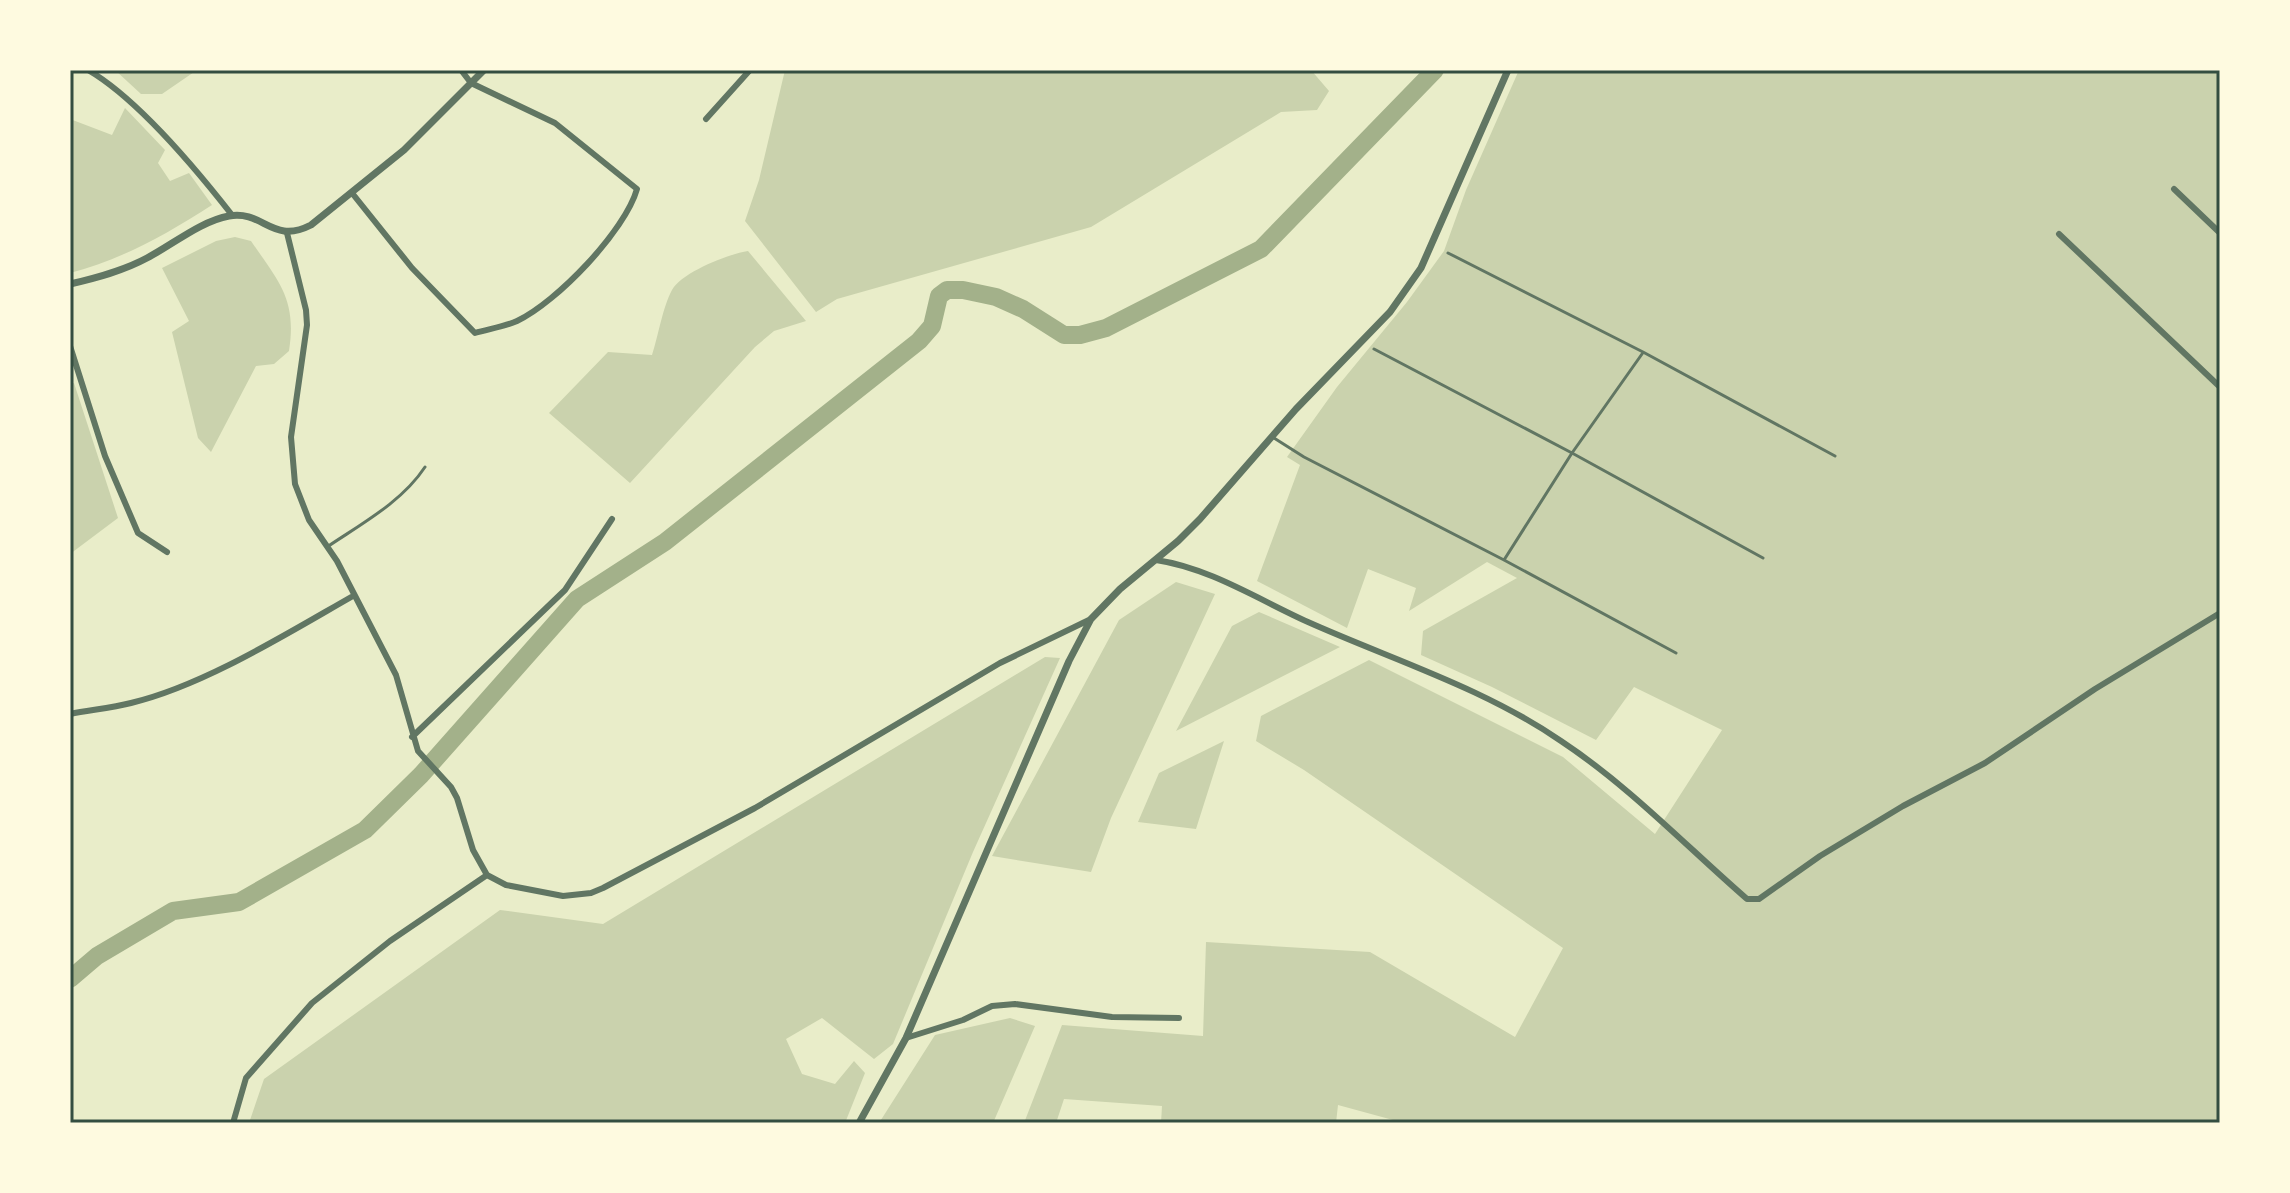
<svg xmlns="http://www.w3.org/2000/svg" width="2290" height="1193" viewBox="0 0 2290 1193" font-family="Lato,sans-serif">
  <rect width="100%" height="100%" fill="#e9edc9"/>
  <path fill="#cad2ad" d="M115,70H197L162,94H141Z
    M785,70H1311L1329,91L1317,110L1281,112L1091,227L837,299L816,312L745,221L759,180Z
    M1519,70H2220V1123H1395L1393,1120L1338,1105L1336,1123H1161L1162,1106L1064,1099L1056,1123H1024L1062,1025L1203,1036L1206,942L1370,952L1515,1037L1563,948L1304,770L1256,741L1261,716L1369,660L1563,757L1655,834L1722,730L1634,687L1596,740L1492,687L1421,655L1423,631L1517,578L1487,562L1409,611L1416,588L1368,569L1347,628L1257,581L1300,465L1287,457L1337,387L1407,302L1444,251L1466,190Z
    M125,108L165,150L158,163L170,181L189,173L212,205C167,234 123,259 70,273V119L112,135Z
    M235,237L251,241C279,282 297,299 289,351L274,364L256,366L211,452L198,438L172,332L189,321L162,268L216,241Z
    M748,251L806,321L774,331L755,347L630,483L549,413L608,352L652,355C658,337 663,306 672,290C682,272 729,254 748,251Z
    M74,383L118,518L70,554V384Z
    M1176,582L1215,594L1111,818L1091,872L992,856L1119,620Z
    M1259,612L1340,647L1176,731L1232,626Z
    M1045,657L1060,658L973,852L893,1044L874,1059L822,1018L786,1039L802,1074L835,1084L854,1061L865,1073L845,1123H249L264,1079L500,910L603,924Z
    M1224,741L1196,829L1138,822L1159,773Z
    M1010,1018L1035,1026L993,1123H879L935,1035Z"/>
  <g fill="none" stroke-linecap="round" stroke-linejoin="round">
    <path stroke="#a3b18a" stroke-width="18" d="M70,979L97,956L173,911L239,902L365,830L421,775L577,599L665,542L919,341L932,326L939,296L947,290H963L996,297L1023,309L1064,335H1080L1106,328L1261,249L1435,70"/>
    <path stroke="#617663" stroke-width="3" d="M1448,253L1643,352L1835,456
      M1374,349L1572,453L1763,558
      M1274,438L1304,457L1504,560L1676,653
      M327,547C361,524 402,502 425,467
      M1504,560L1572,453L1642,354"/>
    <path stroke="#617663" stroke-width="6" d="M88,70C138,99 196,169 232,215
      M706,119L750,70
      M2174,189L2220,233
      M352,193L412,268L475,333C488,329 504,327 517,321C557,302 625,231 637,189L555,123L471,83L461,70
      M287,233L306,310L307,325L291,437L295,484L309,520L337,561L396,675L418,751L451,787L457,798L473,850L487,875L506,885L563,896L591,893L603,888L755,808L1000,663L1091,619
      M2059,234L2220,387
      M70,346L105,456L138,533L167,552
      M1156,560C1210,568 1259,600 1308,622C1393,660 1484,688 1561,741C1629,786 1686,846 1747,899H1759L1820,856L1903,806L1985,763L2095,689L2220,613
      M70,714C90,710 111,708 131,703C203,686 288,633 353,596
      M412,737L565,590L612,519
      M906,1038L963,1020L992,1006L1015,1004L1112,1017L1179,1018
      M233,1123L246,1078L312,1003L390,941L487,875"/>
    <path stroke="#617663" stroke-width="7" d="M70,284C96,278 123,271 147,258C172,245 201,221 229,216C264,210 272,245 311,225L404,150L484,70
      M859,1123L906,1038L1069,661L1091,619L1120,589L1178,541L1200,519L1296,409L1390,312L1421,268L1508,70"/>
  </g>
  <rect width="2290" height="1193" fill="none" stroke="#fefae0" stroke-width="144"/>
  <rect x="72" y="72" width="2146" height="1049" fill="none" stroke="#344e41" stroke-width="3"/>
</svg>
